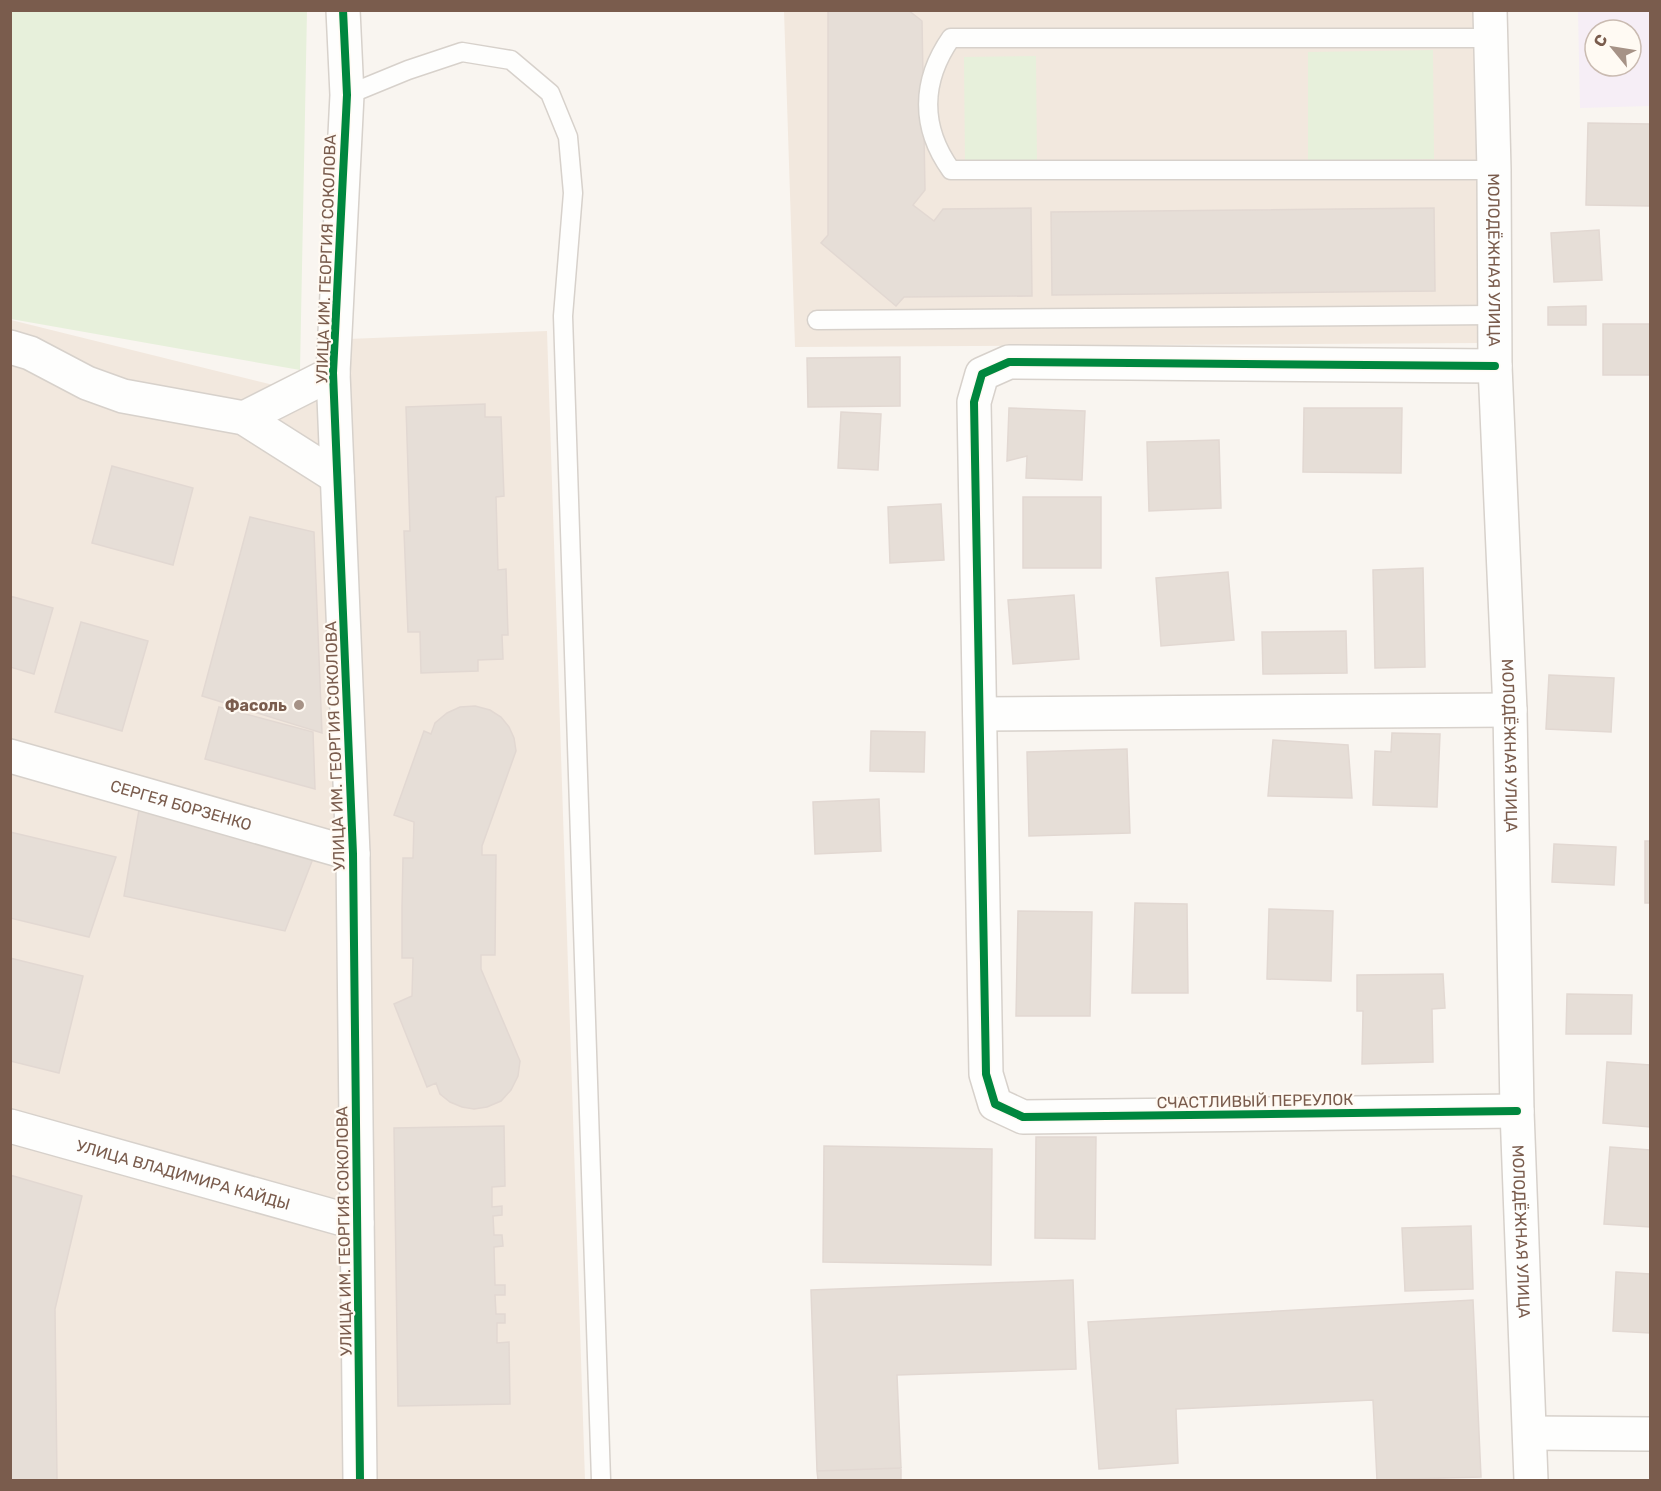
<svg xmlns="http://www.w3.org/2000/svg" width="1661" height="1491" viewBox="0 0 1661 1491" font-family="Rubik,sans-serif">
  <rect width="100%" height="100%" fill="#f9f5f0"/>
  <path fill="#f2e8de" d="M784,11H1479L1480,343L795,347Z
    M11,320L318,396L348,339L547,331L585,1480H11Z"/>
  <path fill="#f6eef6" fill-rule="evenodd" d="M1578,11H1650V106L1580,108ZM1595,30H1631V66H1595Z"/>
  <path fill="#e7f0db" d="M10,11H307L300,370L11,319Z
    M1433,50L1434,159L1308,161V52Z
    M1036,56L1037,165L965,166L964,57Z"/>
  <path fill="#e6ded7" stroke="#e2d8d2" stroke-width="1.5" d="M828,10H908L922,21L925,190L913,205L934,221L943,209L1031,208L1032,296L904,297L896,306L821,243L828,235Z
    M1588,123L1650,124V206L1586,205Z
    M1434,208L1435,291L1052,295L1051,212Z
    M1599,230L1602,280L1554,282L1551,233Z
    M1586,306V325H1548V307Z
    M1603,324H1650V375H1603Z
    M900,357V406L808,407L807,358Z
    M485,404V417H501L504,496L496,497L498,570L506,569L508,635H502L503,659L478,660V671L421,673L420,632H408L404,531H410L406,407Z
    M1009,408L1085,411L1082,480L1026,478L1027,456L1007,461Z
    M1304,408H1402L1401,473L1303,472Z
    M841,412L881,414L878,470L838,468Z
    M1219,440L1221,508L1149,511L1147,442Z
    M112,466L193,488L173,565L92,543Z
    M1023,497H1101V568H1023Z
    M941,504L944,560L890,563L888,507Z
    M250,517L314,532L322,733L202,696Z
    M1423,568L1425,667L1375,668L1373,570Z
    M1228,572L1234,640L1161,646L1156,578Z
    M1074,595L1079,659L1013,664L1008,600Z
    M10,596L53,608L34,674L10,667Z
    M81,622L148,641L122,731L55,712Z
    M1346,631L1347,673L1263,674L1262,632Z
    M1549,675L1614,678L1611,732L1546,729Z
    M475,706L490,710L501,717L509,727L514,738L516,751L482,846V855H496L495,955H481V969L520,1061L518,1076L511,1090L501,1101L487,1107L474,1109L462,1107L450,1102L440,1094L436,1083L427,1087L394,1004L412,996L413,958H402V908L403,858H413L414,822L394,815L424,731L431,734L435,723L447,713L460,707Z
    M219,707L313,732L315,789L205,759Z
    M871,731L925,732L924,772L870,771Z
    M1392,733L1440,734L1437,807L1373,805L1375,751L1391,752Z
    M1392,733L1440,734L1437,807L1373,805L1375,751L1391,752Z
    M1273,740L1348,745L1352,798L1268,796Z
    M1127,749L1130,833L1029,836L1027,752Z
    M879,799L881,851L815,854L813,802Z
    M139,810L314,856L285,931L124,896Z
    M10,832L116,857L89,937L10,918Z
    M1645,841H1650V903H1645Z
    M1554,844L1616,847L1614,885L1552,882Z
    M1135,903L1187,904L1188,993H1132Z
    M1269,909L1333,911L1331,981L1267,979Z
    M1018,911L1092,912L1090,1016H1016Z
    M1018,911L1092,912L1090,1016H1016Z
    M10,958L83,976L59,1073L10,1061Z
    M1443,974L1445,1008L1432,1009L1433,1062L1362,1064L1363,1011H1357V975Z
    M1567,994L1632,995L1631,1034H1566Z
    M1607,1062L1650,1065V1127L1603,1123Z
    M504,1126L505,1186L492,1187V1207L502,1206V1215L493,1216L494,1235H502L503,1246L494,1247L495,1285H505V1295H495L496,1314H505V1323H497V1343L509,1342L510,1404L398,1406L394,1128Z
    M1036,1137H1096L1095,1239L1035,1238Z
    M824,1146L992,1149L991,1265L823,1262Z
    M1610,1147L1650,1150V1227L1604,1224Z
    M10,1175L82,1196L55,1309L57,1480H10Z
    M1471,1226L1473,1289L1405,1291L1402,1228Z
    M1616,1272L1650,1274V1333L1613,1331Z
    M1073,1280L1076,1369L897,1375L901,1468L817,1471L811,1290Z
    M1473,1300L1481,1477L1377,1480L1373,1400L1176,1409L1178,1463L1099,1469L1088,1322Z
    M901,1468V1480H818L817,1471Z"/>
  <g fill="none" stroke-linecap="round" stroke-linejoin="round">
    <defs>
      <path id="service" d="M1491,38H951C921,81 920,127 951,170H1494
        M347,95L408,70L462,52L511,60L550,93L568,137L573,193L563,316L601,1480
        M817,320L1494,315"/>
      <g id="minor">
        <path d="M343,10L347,95L333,373L353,854L360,1480"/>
        <path id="s1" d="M1490,10L1494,170L1495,366L1510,710L1517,1111L1531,1480"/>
        <path d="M10,347L30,353L87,383L123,396L244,418L337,477"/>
        <path d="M1495,366L1009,362L982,374L974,402L986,1074L995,1104L1023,1117L1517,1111"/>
        <path d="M244,418L333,373"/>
        <path d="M980,714L1510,710"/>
        <path id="s2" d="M10,756L353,854"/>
        <path id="s3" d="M10,1126L357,1223"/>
        <path d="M1530,1433L1650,1434"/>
      </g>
    </defs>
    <use href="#service" stroke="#d7d1cb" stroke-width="21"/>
    <use href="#minor" stroke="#d7d1cb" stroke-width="36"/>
    <use href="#service" stroke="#fefefd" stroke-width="18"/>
    <use href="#minor" stroke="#fefefd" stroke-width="33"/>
    <defs>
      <path id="cycleway" d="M343,10L347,95L333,373L353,854L360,1480
        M1495,366L1009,362L982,374L974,402L986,1074L995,1104L1023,1117L1517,1111"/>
    </defs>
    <use href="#cycleway" stroke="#fffaf3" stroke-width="11"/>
    <use href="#cycleway" stroke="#00873e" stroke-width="8"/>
  </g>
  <circle fill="#a69286" stroke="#fffaf3" stroke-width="2" cx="299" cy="705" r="6"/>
  <g text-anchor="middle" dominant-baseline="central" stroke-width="4.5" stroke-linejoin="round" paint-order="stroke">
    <g font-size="16" fill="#7a5c4d" stroke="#fffaf3">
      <text transform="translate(326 259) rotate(-88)">УЛИЦА ИМ. ГЕОРГИЯ СОКОЛОВА</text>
      <text stroke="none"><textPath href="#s1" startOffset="250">МОЛОДЁЖНАЯ УЛИЦА</textPath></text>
      <text stroke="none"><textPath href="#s1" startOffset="736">МОЛОДЁЖНАЯ УЛИЦА</textPath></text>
      <text transform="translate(335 746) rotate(-92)">УЛИЦА ИМ. ГЕОРГИЯ СОКОЛОВА</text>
      <text stroke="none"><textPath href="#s2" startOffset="178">СЕРГЕЯ БОРЗЕНКО</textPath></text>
      <text transform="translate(1255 1101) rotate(-1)">СЧАСТЛИВЫЙ ПЕРЕУЛОК</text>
      <text stroke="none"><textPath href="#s3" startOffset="180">УЛИЦА ВЛАДИМИРА КАЙДЫ</textPath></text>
      <text transform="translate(344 1231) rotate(-91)">УЛИЦА ИМ. ГЕОРГИЯ СОКОЛОВА</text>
      <text stroke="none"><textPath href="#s1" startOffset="1222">МОЛОДЁЖНАЯ УЛИЦА</textPath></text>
    </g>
    <g font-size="16" font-weight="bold" fill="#7a5c4d" stroke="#fffaf3" text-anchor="end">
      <text x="287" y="705">Фасоль</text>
    </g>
  </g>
  <rect width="1661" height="1491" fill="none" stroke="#7a5c4d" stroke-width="24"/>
  <g transform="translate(1613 48) rotate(300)"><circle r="28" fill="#fffaf3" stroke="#cabbb1" stroke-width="1.5"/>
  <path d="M0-4.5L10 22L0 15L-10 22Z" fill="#a69286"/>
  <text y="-9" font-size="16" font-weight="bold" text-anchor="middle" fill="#7a5c4d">С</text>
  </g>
</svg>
